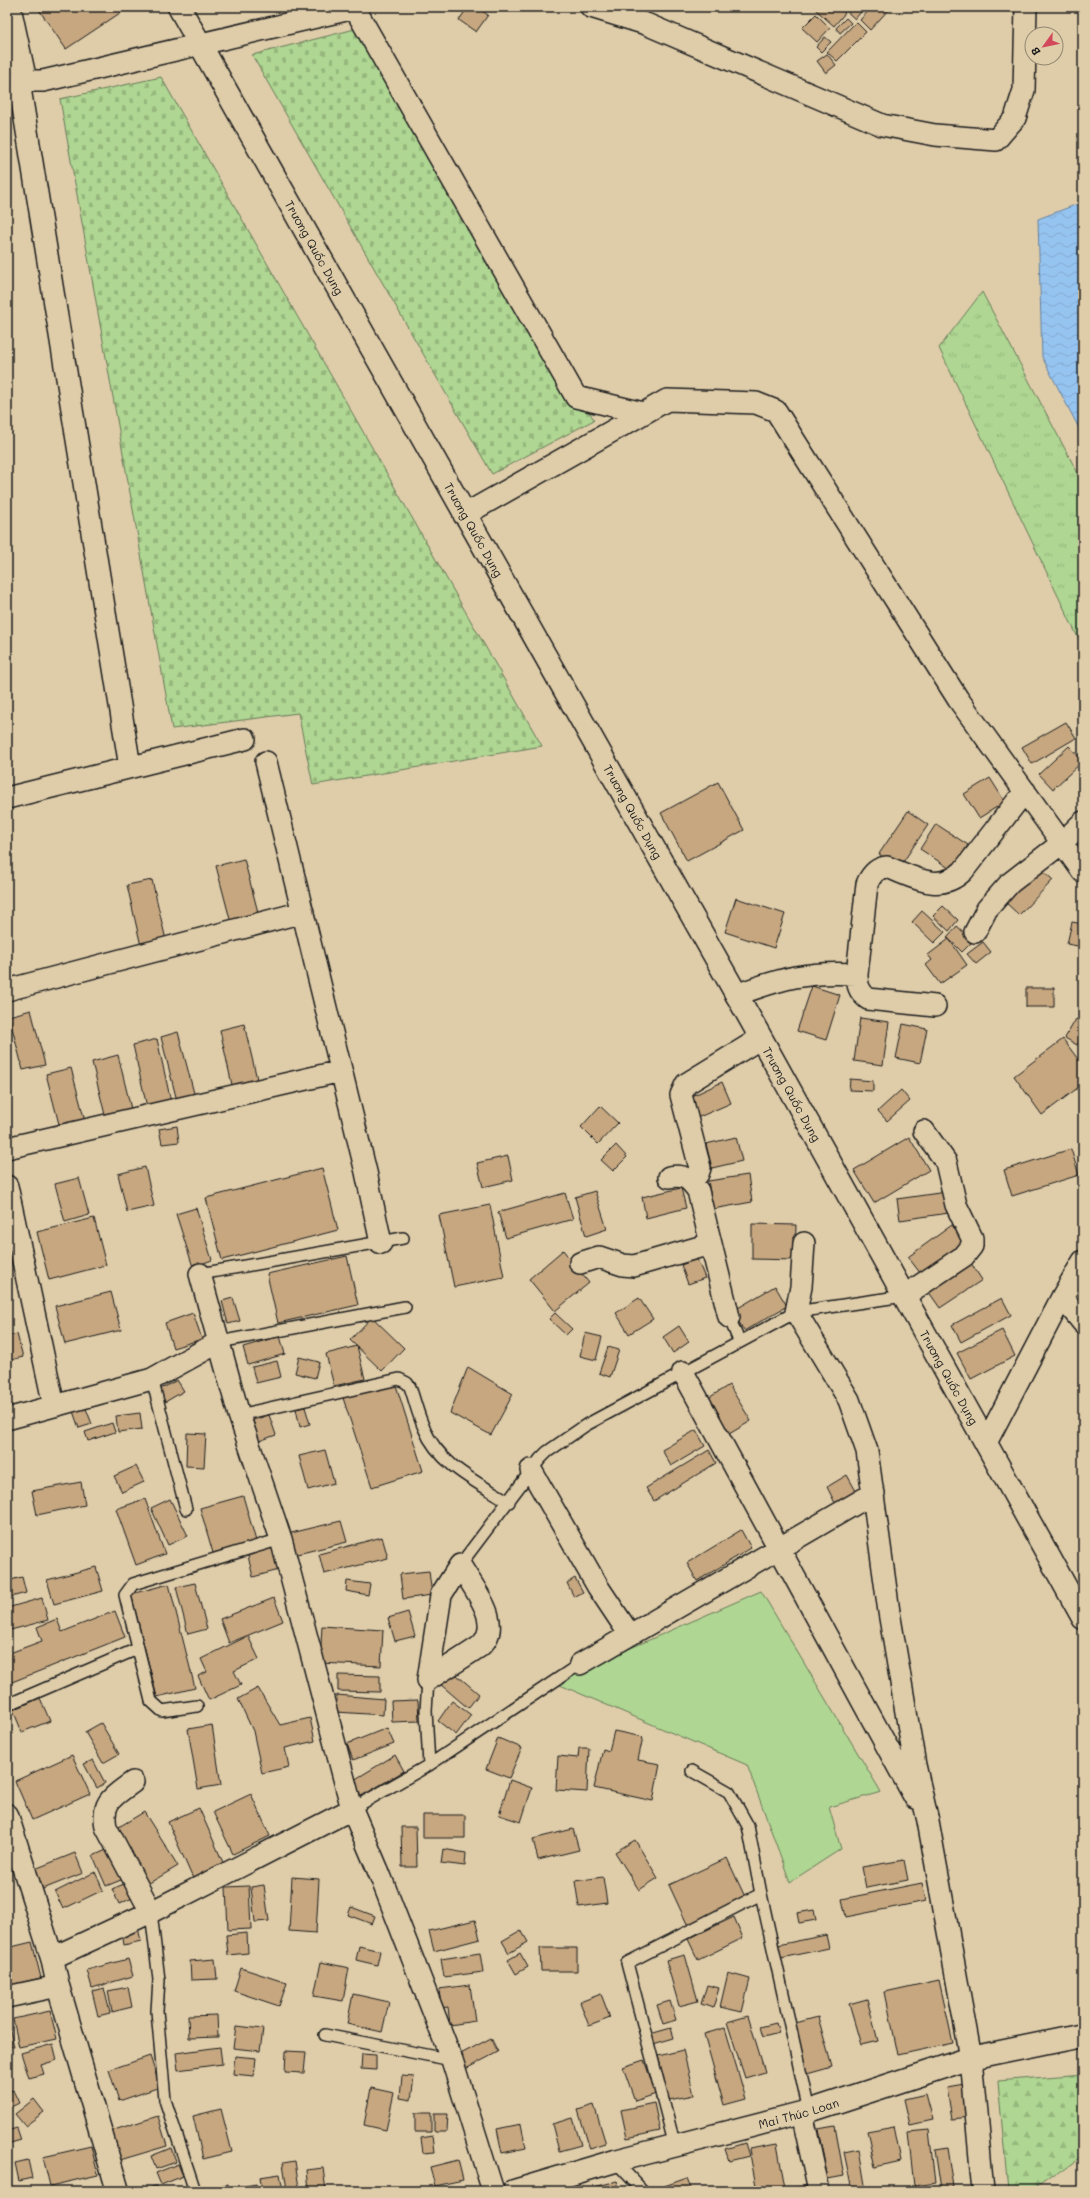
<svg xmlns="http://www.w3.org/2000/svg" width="1090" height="2198" viewBox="0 0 1090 2198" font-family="Mali,sans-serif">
  <defs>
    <pattern id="grass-tufts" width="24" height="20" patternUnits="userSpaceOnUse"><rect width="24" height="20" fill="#afd692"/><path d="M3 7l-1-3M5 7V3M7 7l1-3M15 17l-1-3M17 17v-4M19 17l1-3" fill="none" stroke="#96b77d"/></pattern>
    <pattern id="forest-firs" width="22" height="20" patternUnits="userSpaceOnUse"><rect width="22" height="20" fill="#afd692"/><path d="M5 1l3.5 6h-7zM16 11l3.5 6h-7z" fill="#96b77d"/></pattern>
    <pattern id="cemetery-stones" width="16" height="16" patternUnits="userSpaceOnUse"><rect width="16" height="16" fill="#afd692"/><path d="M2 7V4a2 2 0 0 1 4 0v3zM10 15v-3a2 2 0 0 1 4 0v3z" fill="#96b77d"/></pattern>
    <pattern id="water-waves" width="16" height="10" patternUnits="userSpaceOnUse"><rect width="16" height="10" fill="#96c4f1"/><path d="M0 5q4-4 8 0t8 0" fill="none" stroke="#81a8ce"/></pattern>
  </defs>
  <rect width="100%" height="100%" fill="#dfcdaa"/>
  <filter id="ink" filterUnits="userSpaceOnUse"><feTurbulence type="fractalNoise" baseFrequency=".025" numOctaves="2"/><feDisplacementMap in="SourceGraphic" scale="8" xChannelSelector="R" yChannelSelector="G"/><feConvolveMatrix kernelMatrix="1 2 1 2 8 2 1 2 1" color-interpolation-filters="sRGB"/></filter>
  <g filter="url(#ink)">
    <path fill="url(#grass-tufts)" stroke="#667957" d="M982,292L1083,483V648L939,348Z"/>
    <path fill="url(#forest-firs)" stroke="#667957" d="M1083,2074V2155L1034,2191H1008L998,2081Z"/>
    <path fill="url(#cemetery-stones)" stroke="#667957" d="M371,25L594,420L492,474L252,55Z
      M161,77L542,746L313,785L298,713L172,729L60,99Z"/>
    <path fill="#afd692" stroke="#667957" d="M761,1591L881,1792L829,1807L841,1849L790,1882L747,1765L553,1682Z"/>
    <path fill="url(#water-waves)" stroke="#65819c" d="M1083,202V331L1080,335L1083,343V436L1042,357L1038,219Z"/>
    <path fill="#c6a780" stroke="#1c1c1c" d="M37,7H124L126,9L66,49Z
      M468,7H477L488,15L476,32L459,20Z
      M817,7H838L845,13L834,26L815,9Z
      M842,7H865L855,19Z
      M872,7H891L870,30L860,20Z
      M816,14L830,28L817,42L802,28Z
      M846,18L851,23L840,33L836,28Z
      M856,22L866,32L837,61L827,52Z
      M825,37L831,42L821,52L816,47Z
      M827,54L836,65L826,73L817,61Z
      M1066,722L1076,738L1032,764L1022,747Z
      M1069,746L1083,761L1053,789L1039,774Z
      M990,778L1005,802L979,818L964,794Z
      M718,782L744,830L687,861L661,813Z
      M908,811L928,825L899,868L879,854Z
      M936,824L968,845L952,870L920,849Z
      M244,859L259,916L231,923L216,866Z
      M1036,864L1053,880L1019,915L1002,899Z
      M152,880L166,940L141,946L127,885Z
      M736,898L785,914L774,948L725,932Z
      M943,906L958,920L949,931L933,916Z
      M922,911L945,932L934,943L912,922Z
      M1072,922L1083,924V947L1067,944Z
      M957,926L973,941L962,952L947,937Z
      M949,939L967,965L940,984L926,965L932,960L928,955Z
      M983,942L991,952L976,964L967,954Z
      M812,986L840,995L826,1040L797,1031Z
      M1026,988H1054V1007H1026Z
      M31,1010L45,1065L23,1070L9,1016Z
      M860,1018L889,1022L883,1065L854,1061Z
      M1076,1019L1083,1023V1035L1077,1045L1065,1038Z
      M244,1024L257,1079L232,1085L220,1030Z
      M903,1024L927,1029L920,1063L896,1058Z
      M178,1032L195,1097L177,1101L161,1037Z
      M157,1039L171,1102L147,1107L133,1045Z
      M1063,1039L1083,1066V1084L1042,1115L1014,1076Z
      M118,1055L132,1113L106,1119L92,1062Z
      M71,1068L85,1121L60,1128L46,1074Z
      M850,1079L873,1081V1091L849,1090Z
      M722,1082L731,1103L697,1118L688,1098Z
      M901,1090L910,1101L887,1121L878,1111Z
      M600,1106L618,1123L598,1144L581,1127Z
      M177,1126L179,1142L162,1144L159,1129Z
      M736,1137L742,1161L712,1168L706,1144Z
      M909,1137L929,1170L874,1203L854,1170Z
      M616,1145L627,1157L613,1171L601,1160Z
      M1071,1149L1079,1175L1012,1196L1004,1170Z
      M508,1156L513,1180L483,1187L477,1163Z
      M145,1167L154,1206L127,1212L118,1174Z
      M322,1168L338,1230L222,1260L206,1198Z
      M748,1175L752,1202L713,1209L708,1181Z
      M79,1178L89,1215L65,1222L55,1184Z
      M681,1188L686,1208L646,1218L642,1197Z
      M595,1191L607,1229L586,1236L575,1197Z
      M946,1192L949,1213L900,1220L897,1199Z
      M565,1193L573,1219L506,1238L498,1212Z
      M490,1205L504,1277L454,1287L439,1215Z
      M196,1208L212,1260L193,1267L176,1214Z
      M94,1218L106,1265L49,1280L37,1232Z
      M752,1224L796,1225L795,1260L752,1259Z
      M952,1225L967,1246L924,1278L908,1257Z
      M563,1250L589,1283L555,1311L529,1279Z
      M347,1256L358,1305L278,1323L267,1274Z
      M697,1259L705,1278L688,1284L681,1265Z
      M969,1260L982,1280L940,1308L926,1288Z
      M775,1286L787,1306L744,1331L733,1311Z
      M111,1292L121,1330L65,1344L55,1306Z
      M233,1298L240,1321L228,1324L222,1301Z
      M639,1298L653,1319L629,1334L616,1313Z
      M1002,1298L1011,1315L961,1342L952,1325Z
      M193,1313L202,1339L173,1348L165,1323Z
      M555,1313L572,1329L566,1335L549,1319Z
      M372,1317L404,1348L382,1371L350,1340Z
      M679,1326L689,1342L673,1353L663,1337Z
      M1002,1330L1015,1356L971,1379L957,1353Z
      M585,1333L602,1337L596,1360L580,1356Z
      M17,1334L23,1357L7,1361V1336Z
      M280,1336L285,1354L248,1365L243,1347Z
      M357,1346L365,1379L334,1386L326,1354Z
      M608,1347L619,1350L610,1377L599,1373Z
      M299,1357L319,1362L315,1378L295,1373Z
      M277,1361L281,1377L256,1383L252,1367Z
      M468,1367L513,1394L491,1435L450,1413Z
      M177,1380L184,1391L165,1402L159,1390Z
      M395,1382L423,1471L372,1487L343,1398Z
      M729,1385L751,1421L729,1434L707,1399Z
      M83,1401L92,1424L79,1428L71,1406Z
      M305,1407L310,1424L300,1427L296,1409Z
      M140,1413L142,1429L118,1432L116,1416Z
      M269,1415L276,1435L259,1441L253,1420Z
      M112,1423L115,1432L88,1441L85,1432Z
      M696,1430L705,1446L671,1466L662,1450Z
      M187,1433L206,1434L204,1467L186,1466Z
      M325,1450L334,1483L308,1490L299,1456Z
      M709,1450L716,1463L654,1501L646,1488Z
      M136,1466L144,1482L122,1492L114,1476Z
      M847,1475L856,1491L835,1503L827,1487Z
      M81,1482L85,1505L37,1515L32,1491Z
      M243,1496L256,1541L213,1553L200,1508Z
      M145,1499L165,1554L136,1565L116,1509Z
      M170,1499L188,1536L168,1545L151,1508Z
      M341,1521L347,1542L293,1555L287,1534Z
      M741,1530L751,1548L697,1581L687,1563Z
      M382,1537L388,1558L324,1574L319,1554Z
      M272,1546L279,1570L253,1577L247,1552Z
      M96,1567L103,1591L54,1604L47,1580Z
      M429,1571L432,1595L403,1599L400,1574Z
      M22,1577L26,1593L7,1598V1581Z
      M575,1578L583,1592L574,1597L567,1583Z
      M347,1581L370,1584L368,1595L346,1591Z
      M195,1583L207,1629L188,1634L176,1587Z
      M169,1584L195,1688L157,1697L131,1594Z
      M42,1598L48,1620L7,1631V1608Z
      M274,1598L283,1621L229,1643L220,1619Z
      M115,1611L125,1637L7,1684V1654L42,1641L37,1627L57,1619L62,1632Z
      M408,1612L415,1636L395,1641L388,1618Z
      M322,1626L383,1630L381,1666L320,1663Z
      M248,1636L259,1659L234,1671L241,1685L209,1700L198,1676L207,1672L201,1659Z
      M451,1670L479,1694L468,1708L440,1684Z
      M338,1675L380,1676V1692L338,1691Z
      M258,1688L280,1725L310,1718L315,1741L285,1748L289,1767L262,1773L253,1731L238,1699Z
      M337,1695L384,1699L383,1715L336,1712Z
      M40,1698L50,1721L22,1732L13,1710Z
      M418,1700L419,1721L392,1722L391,1701Z
      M452,1701L471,1715L456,1735L438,1721Z
      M101,1723L119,1754L103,1763L85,1732Z
      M212,1725L221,1785L198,1789L188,1729Z
      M387,1728L394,1744L353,1760L347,1744Z
      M614,1731L643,1737L638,1760L660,1764L653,1801L594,1788L603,1749L609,1751Z
      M498,1738L522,1748L509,1778L486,1769Z
      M579,1748H589L587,1792L556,1790L558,1756L578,1758Z
      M72,1755L90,1794L32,1820L15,1781Z
      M395,1755L404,1771L358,1798L349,1783Z
      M93,1760L105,1783L97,1788L84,1764Z
      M510,1780L532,1788L521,1822L499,1815Z
      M251,1794L270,1836L233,1854L213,1812Z
      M199,1808L225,1867L194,1881L168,1822Z
      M144,1812L178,1866L146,1885L112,1831Z
      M423,1815H465V1838H423Z
      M401,1827H416L417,1867H402Z
      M573,1829L579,1850L538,1860L533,1839Z
      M635,1840L658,1878L639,1890L615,1852Z
      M113,1847L126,1878L106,1886L93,1856Z
      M443,1849L466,1853L465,1866L441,1863Z
      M75,1853L83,1873L43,1889L35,1869Z
      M727,1858L746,1899L688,1926L669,1885Z
      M904,1860L908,1880L866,1888L862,1867Z
      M95,1872L103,1890L63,1909L55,1892Z
      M292,1877L319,1879L316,1933L289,1931Z
      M603,1877L607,1903L579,1907L575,1881Z
      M131,1881L137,1896L119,1904L112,1889Z
      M922,1883L926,1901L846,1917L842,1899Z
      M264,1885L269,1921L255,1922L251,1887Z
      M249,1886L251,1929L228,1930L226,1887Z
      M351,1907L375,1916L372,1924L348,1915Z
      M814,1910L816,1920L799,1923L797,1913Z
      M734,1917L743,1938L698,1960L688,1939Z
      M475,1920L480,1939L434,1951L429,1931Z
      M138,1928L141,1941L124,1945L122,1932Z
      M521,1930L528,1942L509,1953L502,1941Z
      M247,1933L248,1953L228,1955L226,1935Z
      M826,1935L829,1948L781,1958L778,1945Z
      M32,1942L41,1978L7,1986V1948Z
      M359,1946L380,1951L377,1965L356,1960Z
      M540,1948H577V1971H541Z
      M480,1953L483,1972L444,1977L441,1959Z
      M520,1953L528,1967L516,1974L508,1960Z
      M685,1955L698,2001L679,2006L666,1960Z
      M128,1959L133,1976L92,1988L87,1970Z
      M215,1959L217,1979L191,1980L190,1961Z
      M321,1962L349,1968L343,2001L314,1996Z
      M241,1968L287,1983L279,2006L234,1991Z
      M728,1973L750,1979L742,2012L720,2007Z
      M939,1980L953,2043L898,2055L885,1992Z
      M470,1985L475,2021L450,2025L448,2007L441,2008L439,1989Z
      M707,1985L719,1988L713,2008L701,2004Z
      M128,1987L132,2007L112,2012L108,1991Z
      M104,1988L110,2013L98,2016L92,1991Z
      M353,1994L389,2002L382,2032L347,2024Z
      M601,1994L610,2018L589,2026L580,2002Z
      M867,1999L878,2041L861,2045L849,2004Z
      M670,2001L676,2020L663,2024L657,2005Z
      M50,2011L57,2039L19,2047L13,2019Z
      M217,2015L218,2037L189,2038L188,2016Z
      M748,2016L765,2072L745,2078L727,2022Z
      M818,2017L832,2067L807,2074L792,2024Z
      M776,2023L779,2033L763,2037L760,2027Z
      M236,2026L263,2029L260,2051L233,2048Z
      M9,2028L14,2046L7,2048V2029Z
      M671,2028L674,2038L653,2044L650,2034Z
      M725,2028L746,2099L724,2105L704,2034Z
      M491,2038L498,2052L460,2072L453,2058Z
      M53,2044L57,2060L41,2065L44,2074L29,2078L21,2053Z
      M220,2047L222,2064L178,2070L176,2053Z
      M683,2050L694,2095L669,2100L658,2056Z
      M286,2051L306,2052L304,2073L285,2072Z
      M362,2054L376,2055V2070L361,2069Z
      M150,2056L160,2087L119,2101L109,2070Z
      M235,2056L256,2058L254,2076L233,2074Z
      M644,2060L656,2094L635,2101L623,2067Z
      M402,2076L414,2077L411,2100L400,2098Z
      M964,2085L969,2117L952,2119L947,2088Z
      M371,2088L394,2093L386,2130L364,2125Z
      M13,2090L19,2103L7,2109V2092Z
      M926,2094L933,2120L910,2125L904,2099Z
      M34,2099L44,2112L25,2126L15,2114Z
      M654,2103L660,2131L627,2138L621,2110Z
      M594,2105L606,2144L590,2149L578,2110Z
      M221,2109L232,2152L203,2159L193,2116Z
      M415,2113H431V2132H415Z
      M434,2114H448L447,2131H434Z
      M158,2116L167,2146L120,2160L111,2131Z
      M573,2118L581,2145L559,2151L552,2124Z
      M521,2124L526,2148L502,2153L497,2129Z
      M835,2126L844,2176L828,2179L818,2129Z
      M894,2126L901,2161L875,2167L867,2131Z
      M17,2128L21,2140L7,2144V2131Z
      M929,2130L935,2183L914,2186L908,2132Z
      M433,2136L435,2152L423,2153L421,2138Z
      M745,2143L749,2156L729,2161L725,2149Z
      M777,2144L785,2189L810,2185L811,2191H757L749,2149Z
      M91,2146L98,2175L50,2186L43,2157Z
      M171,2148L176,2162L156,2169L151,2156Z
      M947,2148L953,2188L941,2190L935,2150Z
      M859,2149L866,2191H852L844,2152Z
      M28,2160L32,2178L19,2181L15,2163Z
      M458,2160L463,2180L435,2186L430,2167Z
      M295,2161L299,2188L287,2190L283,2163Z
      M178,2164L183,2176L161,2185L156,2173Z
      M323,2168L326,2191H309L307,2170Z
      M280,2174L283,2191H262L260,2177Z
      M687,2178L692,2191H657L656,2189Z
      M617,2181L620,2191H588L587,2189Z
      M228,2184L230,2191H205V2189Z
      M256,2184L258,2191H240V2187Z
      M156,2186L157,2191H134Z"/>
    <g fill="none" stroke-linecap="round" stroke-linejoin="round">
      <defs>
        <path id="service" d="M200,1274L403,1238
          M729,1317L739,1341
          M219,1342L405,1307
          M152,1379L186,1509
          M239,1415L399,1379L407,1383L410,1387C415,1401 418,1415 424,1428C439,1465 477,1482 509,1502
          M460,1565L540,1459L547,1452L586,1425L796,1312L904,1296
          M428,1680L426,1711L429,1765
          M7,1705L137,1649
          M197,1706L162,1711L151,1701L125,1595L133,1584L281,1539
          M692,1771L729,1792L748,1826L761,1894L809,2111
          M352,1809L429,1765L580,1664
          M151,1912L159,1980L157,2011L165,2100L195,2191
          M325,2035L452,2060
          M675,2146L627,1963L761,1894
          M615,2161L643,2191"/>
        <path id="minor" d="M10,7L26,81
          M354,7L576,397L643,413
          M591,7L646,24L882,125L935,135L996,140L1015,118L1024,90L1026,7
          M19,82L130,767
          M7,85L26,81H43L359,7
          M464,515L667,400L756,403L776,411L958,699L1083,872
          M266,762L366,1172L381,1243
          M7,798L245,739
          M975,932L987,909L1010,883L1062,843L1083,822
          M7,990L303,912
          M736,995C783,978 806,971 857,974
          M935,1006L868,999C859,992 857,985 857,974L867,884C871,875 876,868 887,867C914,877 939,894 963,871L1025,791
          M7,1148L341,1071
          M669,1177C684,1174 690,1179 698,1191L729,1317
          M691,1181L698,1174L700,1168L681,1095L686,1084L761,1038
          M7,1186L54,1406
          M804,1243L801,1287L796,1312L849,1400L867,1451L889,1612L915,1765L928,1821L971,2058L983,2191
          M580,1263L599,1257L623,1265L634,1266L710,1244
          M200,1274L239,1415L281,1539L352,1809L380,1875L452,2060L493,2191
          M904,1296L964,1256L972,1246V1238L956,1205L946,1162L924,1131
          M1062,1297L1083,1323
          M683,1372L915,1798
          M7,1419L152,1379L219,1342
          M986,1443L1062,1297L1083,1261
          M531,1470L598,1587L630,1635
          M460,1565C473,1588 506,1625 479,1647L428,1680L441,1595Z
          M580,1664L874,1493
          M133,1782C114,1796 101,1801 106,1827L151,1912
          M52,1958L151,1912L352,1809
          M7,1997L58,1986
          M802,2113L819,2191"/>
        <g id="tertiary">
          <path id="s1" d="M179,7L761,1038L1083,1618"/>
          <path d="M7,1815L52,1958L58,1986L118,2191"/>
        </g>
        <g id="secondary">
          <path id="s2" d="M514,2191L615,2161L809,2111L971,2058L1083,2035"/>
        </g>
      </defs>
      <use href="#service" stroke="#1c1c1c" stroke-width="14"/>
      <use href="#minor" stroke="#1c1c1c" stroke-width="24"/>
      <use href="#tertiary" stroke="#1c1c1c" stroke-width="25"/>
      <use href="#secondary" stroke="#1c1c1c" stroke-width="25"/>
      <use href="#service" stroke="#dfcdaa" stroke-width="11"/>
      <use href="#minor" stroke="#dfcdaa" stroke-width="21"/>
      <use href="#tertiary" stroke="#dfcdaa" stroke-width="22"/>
      <use href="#secondary" stroke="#dfcdaa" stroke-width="22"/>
    </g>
  </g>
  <g text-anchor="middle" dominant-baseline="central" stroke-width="4" stroke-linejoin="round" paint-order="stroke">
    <g font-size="12" fill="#1c1c1c" stroke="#dfcdaa">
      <text stroke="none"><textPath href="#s1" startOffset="276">Trương Quốc Dụng</textPath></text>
      <text stroke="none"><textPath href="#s1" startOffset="600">Trương Quốc Dụng</textPath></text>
      <text stroke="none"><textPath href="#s1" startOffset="924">Trương Quốc Dụng</textPath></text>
      <text stroke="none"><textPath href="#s1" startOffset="1248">Trương Quốc Dụng</textPath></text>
      <text stroke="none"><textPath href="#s1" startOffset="1572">Trương Quốc Dụng</textPath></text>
      <text stroke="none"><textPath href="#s2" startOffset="295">Mai Thúc Loan</textPath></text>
    </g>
  </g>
  <rect width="1090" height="2198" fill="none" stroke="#dfcdaa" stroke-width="24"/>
  <rect x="12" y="12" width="1066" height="2174" fill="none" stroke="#1c1c1c" stroke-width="1.5" filter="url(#ink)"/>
  <g transform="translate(1044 46) rotate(237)"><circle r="19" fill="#dfcdaa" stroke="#918671"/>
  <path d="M0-3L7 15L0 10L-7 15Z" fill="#d1495b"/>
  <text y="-6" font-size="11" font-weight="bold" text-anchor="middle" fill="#1c1c1c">B</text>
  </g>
</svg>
